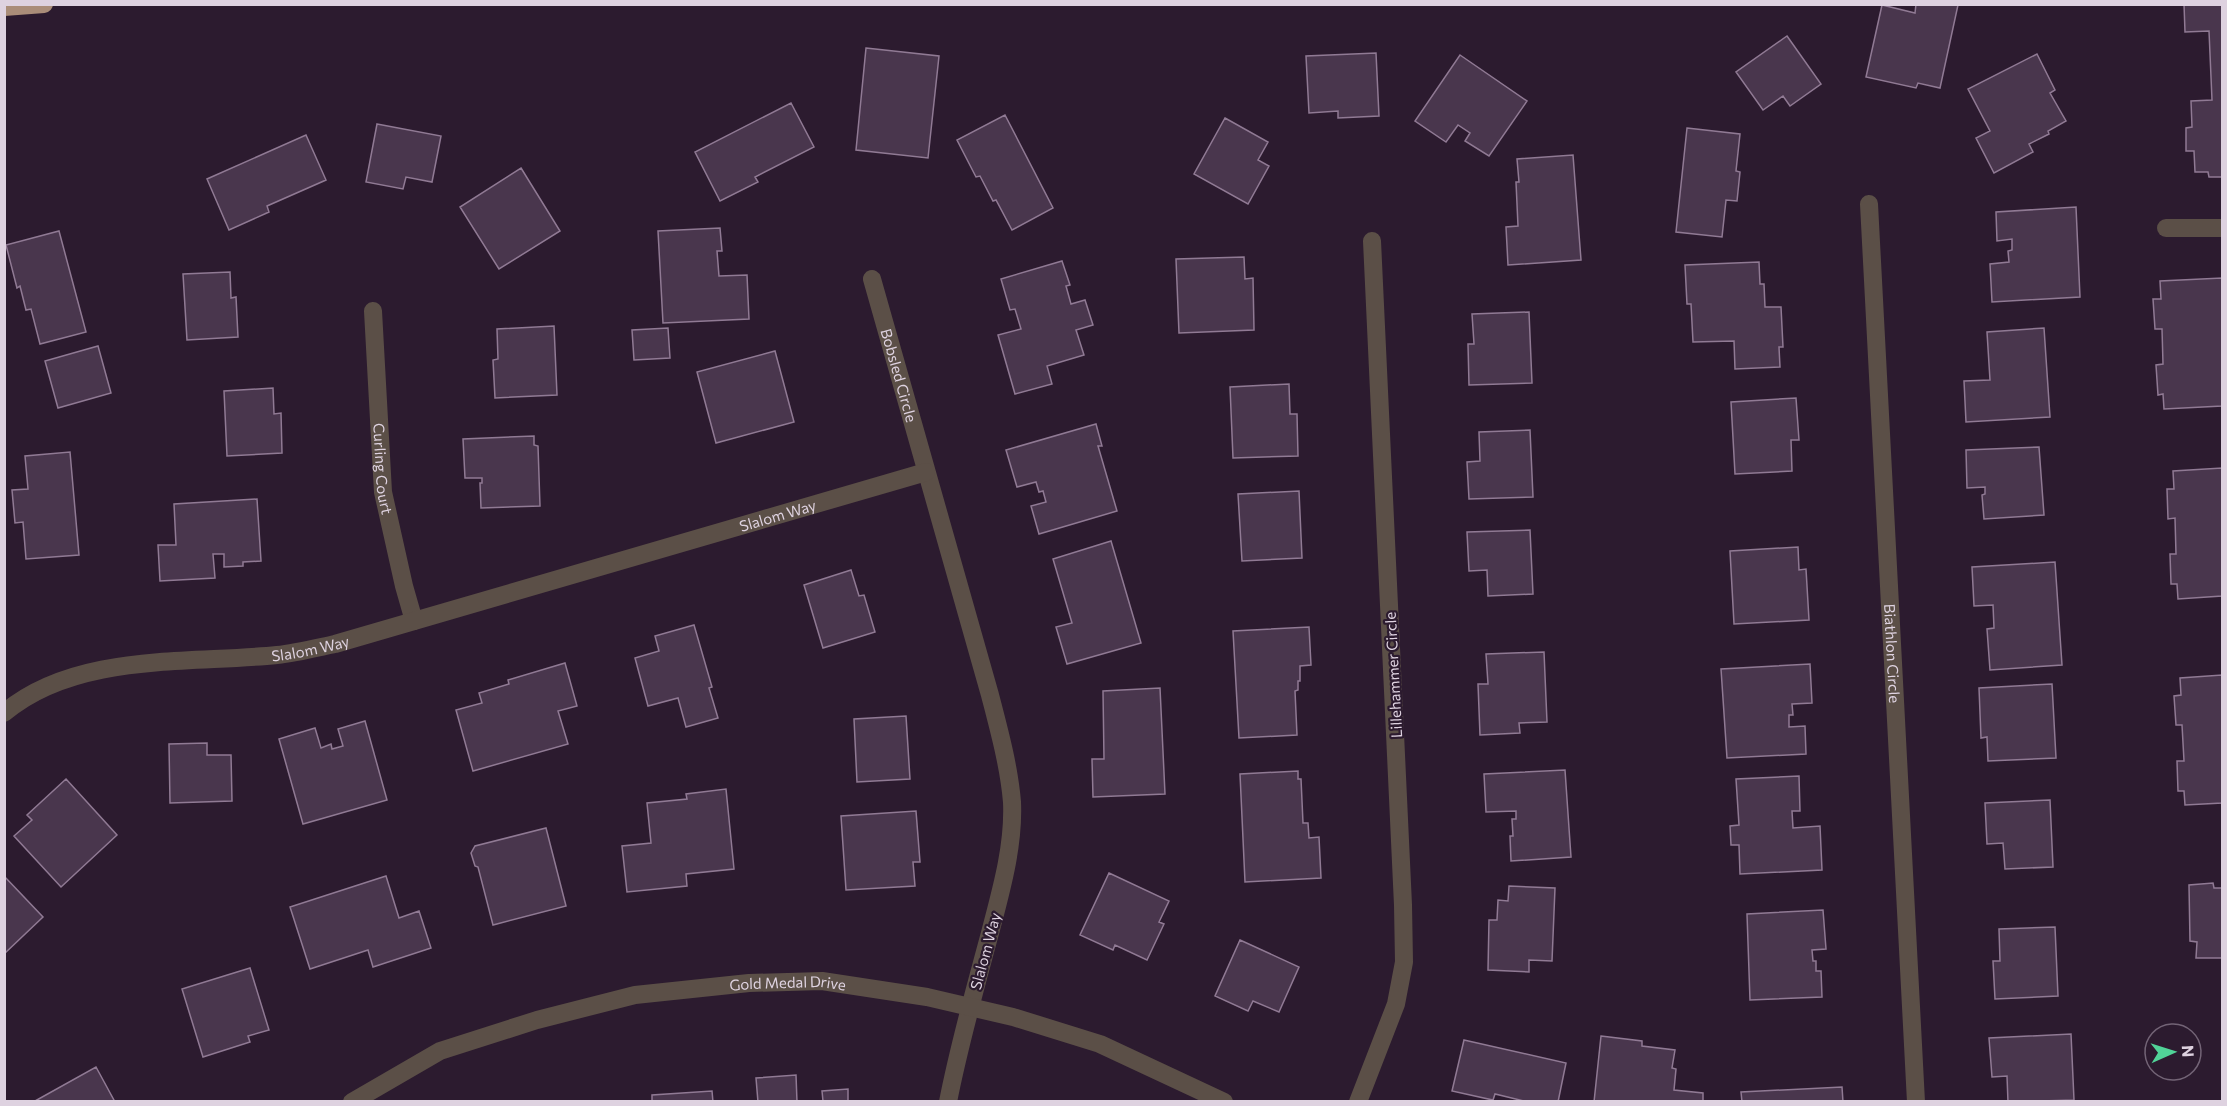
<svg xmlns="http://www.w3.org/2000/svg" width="2227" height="1106" viewBox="0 0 2227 1106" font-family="Commissioner,sans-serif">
  <rect width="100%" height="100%" fill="#2c1b2f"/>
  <path fill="#49364d" stroke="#907a94" stroke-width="1.5" d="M1916,4L1958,5L1940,88L1918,83L1916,88L1866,77L1882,5L1915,13Z
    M2184,4H2222V177H2209L2208,172H2195L2194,151H2186V128L2192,127L2191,101L2212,100L2209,31L2185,32Z
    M1787,36L1821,84L1790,106L1783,96L1763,110L1736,72Z
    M866,48L939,56L928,158L856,150Z
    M1376,53L1379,116L1338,118V111L1309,113L1306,56Z
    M2037,54L2055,90L2050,93L2066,121L2048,131L2049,134L2029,144L2033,152L1994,173L1976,138L1990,131L1968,89Z
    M1460,55L1527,101L1489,156L1465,141L1470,133L1458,125L1446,142L1415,121Z
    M791,103L814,147L755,177L758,182L720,201L695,152Z
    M1005,115L1053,208L1012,230L996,200L993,201L980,176L976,177L957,140Z
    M1225,118L1268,142L1258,160L1269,166L1248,204L1194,174Z
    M377,124L441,136L432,182L406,177L403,189L366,182Z
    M1687,128L1740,134L1736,171L1740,172L1737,201L1726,200L1722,237L1676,232Z
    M306,135L326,180L267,206L269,212L229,230L207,179Z
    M1573,155L1581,260L1508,265L1506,227L1518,226L1516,182H1519L1517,159Z
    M521,168L560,231L499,269L460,207Z
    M2076,207L2080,297L1992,302L1990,264L2009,262L2008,251L2012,250V239L1997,241L1996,212Z
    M720,228L722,251H717L719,276L747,275L749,319L663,323L658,231Z
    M59,231L86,332L40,344L31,309L26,310L20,286L17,288L6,245Z
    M1244,257L1245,279L1253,278L1254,330L1179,333L1176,259Z
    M1062,261L1070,285L1066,286L1071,304L1085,300L1093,325L1076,330L1084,355L1047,366L1052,384L1015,394L998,335L1021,329L1015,309L1010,310L1001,279Z
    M1759,262L1760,284H1764L1765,307H1781L1783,347H1779L1780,367L1735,369L1734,341L1693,342L1691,304H1687L1685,265Z
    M230,272L231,298L236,297L238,337L187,340L183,274Z
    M2222,278V406L2164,409L2163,394L2158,395L2156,365L2163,364L2162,329H2155L2153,299H2161L2160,281Z
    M1529,312L1532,383L1469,385L1468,344H1474L1472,314Z
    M554,326L557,395L495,398L493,360L498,359L497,329Z
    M668,328L670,358L634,360L632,330Z
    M2044,328L2050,417L1966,422L1964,381L1990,380L1987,332Z
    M98,346L111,393L58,408L45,361Z
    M775,351L794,422L716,443L697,372Z
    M1289,384L1290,414H1297L1298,456L1233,458L1230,387Z
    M273,388L274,414L281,413L282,453L227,456L224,391Z
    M1796,398L1799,440H1791L1792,471L1735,474L1731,402Z
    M1096,424L1102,446H1098L1117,511L1039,534L1031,506L1046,502L1043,491L1039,492L1036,482L1017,487L1006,450Z
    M1530,430L1533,497L1469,499L1467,462L1480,461L1479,432Z
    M534,436V445L538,446L540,506L481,508L480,483H482V478H465L463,439Z
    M2039,447L2044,515L1984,519L1982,495L1985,494V487L1967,488L1966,450Z
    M70,452L79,555L26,559L23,522L15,523L12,490L28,489L25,456Z
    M2222,468V596L2178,599L2177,584H2171L2170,554H2176L2175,518L2168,519L2167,489H2174L2173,471Z
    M1299,491L1302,558L1242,561L1238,494Z
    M257,499L261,561L243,562V566L224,567V554H213L215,578L160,581L158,545H176L174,504Z
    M1530,530L1533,594L1488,596L1487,570L1469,571L1467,532Z
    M1111,541L1141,643L1067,664L1056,627L1072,623L1053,559Z
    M1798,547L1799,570L1806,569L1809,620L1734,624L1730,551Z
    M2055,562L2062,665L1990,670L1987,629L1994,628L1993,605L1974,606L1972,567Z
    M851,570L859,596L864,595L875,632L823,648L804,585Z
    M694,625L712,687L709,688L718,718L686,727L678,698L648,706L635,658L659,651L655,636Z
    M1309,627L1311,665L1300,666V681H1298V690L1295,691L1297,735L1239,738L1233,631Z
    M1544,652L1547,722L1519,723L1520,733L1480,735L1478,684H1488L1486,654Z
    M565,663L577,706L558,711L568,744L473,771L456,710L482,703L479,693L509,684L508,680Z
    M1810,664L1812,703L1792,704L1793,715H1789V727L1805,726L1806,754L1727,758L1721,669Z
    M2222,675V803L2185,805L2184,791H2178L2177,761H2184L2182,725H2176L2174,696L2181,695L2180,678Z
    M2052,684L2056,758L1988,761L1987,737L1981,738L1979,688Z
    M1160,688L1165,794L1093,797L1092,759H1104L1103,691Z
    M906,716L910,779L857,782L854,719Z
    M365,721L387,800L303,824L279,739L315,728L321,748L331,744L332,749L343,746L338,729Z
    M207,743V755H231L232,801L170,803L169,744Z
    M1565,770L1571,857L1511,861L1510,836H1513L1512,819H1516V811L1486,812L1484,774Z
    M1298,771V779H1301L1303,823H1308L1309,838L1319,837L1321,878L1245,882L1240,774Z
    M1799,776L1800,811H1792L1793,828L1820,826L1822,870L1740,874L1739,845H1731L1730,826L1739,825L1736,779Z
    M66,779L117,835L61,887L14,836L32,820L27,815Z
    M726,789L734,869L686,874L687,886L627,892L622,846L651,843L647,803L687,799L686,794Z
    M2050,800L2053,867L2005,869L2003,843L1987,844L1985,803Z
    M916,811L920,862H913L915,886L846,890L841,816Z
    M546,828L566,906L493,925L478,867L475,866L471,853L475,846Z
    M1109,873L1169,901L1159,922L1164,924L1147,960L1115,945L1113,950L1080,935Z
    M4,876L43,917L4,954Z
    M386,876L399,918L419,911L431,948L373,967L368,950L310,969L290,907Z
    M2213,883L2214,888H2222V958H2196L2197,942L2190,941L2189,885Z
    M1509,886L1555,888L1552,961L1529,960V972L1488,970L1489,920H1497L1498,900L1508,901Z
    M1823,910L1826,949L1812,950L1813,961H1816V971H1821L1822,997L1750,1000L1747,914Z
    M2055,927L2058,996L1995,999L1993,961H2000L1999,929Z
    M1240,940L1299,967L1279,1012L1253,1001L1248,1011L1215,996Z
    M250,968L269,1030L248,1036L250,1042L203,1057L182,989Z
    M2071,1034L2074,1100L2008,1102L2007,1076L1992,1077L1989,1038Z
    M1601,1036L1642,1041V1046L1675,1050L1672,1068L1676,1069L1674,1090L1703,1093V1102H1594Z
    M1464,1040L1566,1063L1558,1102H1528L1495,1094L1493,1100L1452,1091Z
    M96,1067L115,1102H35V1101Z
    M796,1075L797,1102H758L756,1078Z
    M1842,1087L1843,1102H1742L1741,1092Z
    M848,1089V1102H814L823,1101L822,1091Z
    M712,1091L713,1102H652V1095Z"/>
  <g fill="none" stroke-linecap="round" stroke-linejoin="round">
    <g stroke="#5b4f47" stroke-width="18">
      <path id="s1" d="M1869,204L1916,1102"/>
      <path d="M2166,228H2222"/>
      <path id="s2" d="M872,279L990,695C999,730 1009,766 1012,802C1014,846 1001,891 990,933C975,989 959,1045 948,1102"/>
      <path id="s3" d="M373,311L383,492L404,586L414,621"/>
      <path id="s4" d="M4,713C76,652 190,664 277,655C296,653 316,648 335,644L926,472"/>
      <path id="s5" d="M352,1102L440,1051L537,1020L635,995L749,983L822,981L927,997L1013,1017L1100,1044L1224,1102"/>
      <path d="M1358,1102L1396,1004L1404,962L1403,905L1372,241"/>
    </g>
    <path stroke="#aa8d79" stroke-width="18" d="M4,7L44,4"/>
  </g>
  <g text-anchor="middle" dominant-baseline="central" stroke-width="4.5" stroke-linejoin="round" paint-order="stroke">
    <g font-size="15" fill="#ded2e0" stroke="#2c1b2f">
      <text stroke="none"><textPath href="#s2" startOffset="100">Bobsled Circle</textPath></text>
      <text stroke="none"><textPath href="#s3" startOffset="158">Curling Court</textPath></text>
      <text stroke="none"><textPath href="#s4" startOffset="804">Slalom Way</textPath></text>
      <text stroke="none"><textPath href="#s4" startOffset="318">Slalom Way</textPath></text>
      <text stroke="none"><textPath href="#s1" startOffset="450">Biathlon Circle</textPath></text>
      <text transform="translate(1393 675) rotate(-93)">Lillehammer Circle</text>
      <text transform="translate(985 951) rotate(-75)">Slalom Way</text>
      <text stroke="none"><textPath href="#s5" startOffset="458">Gold Medal Drive</textPath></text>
    </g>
  </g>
  <rect width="2227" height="1106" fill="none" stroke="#ded2e0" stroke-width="12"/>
  <g transform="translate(2173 1052) rotate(87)"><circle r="28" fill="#2c1b2f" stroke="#736476" stroke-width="1.5"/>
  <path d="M0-4.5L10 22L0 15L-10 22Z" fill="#51d398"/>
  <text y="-9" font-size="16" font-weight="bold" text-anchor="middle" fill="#ded2e0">N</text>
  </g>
</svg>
